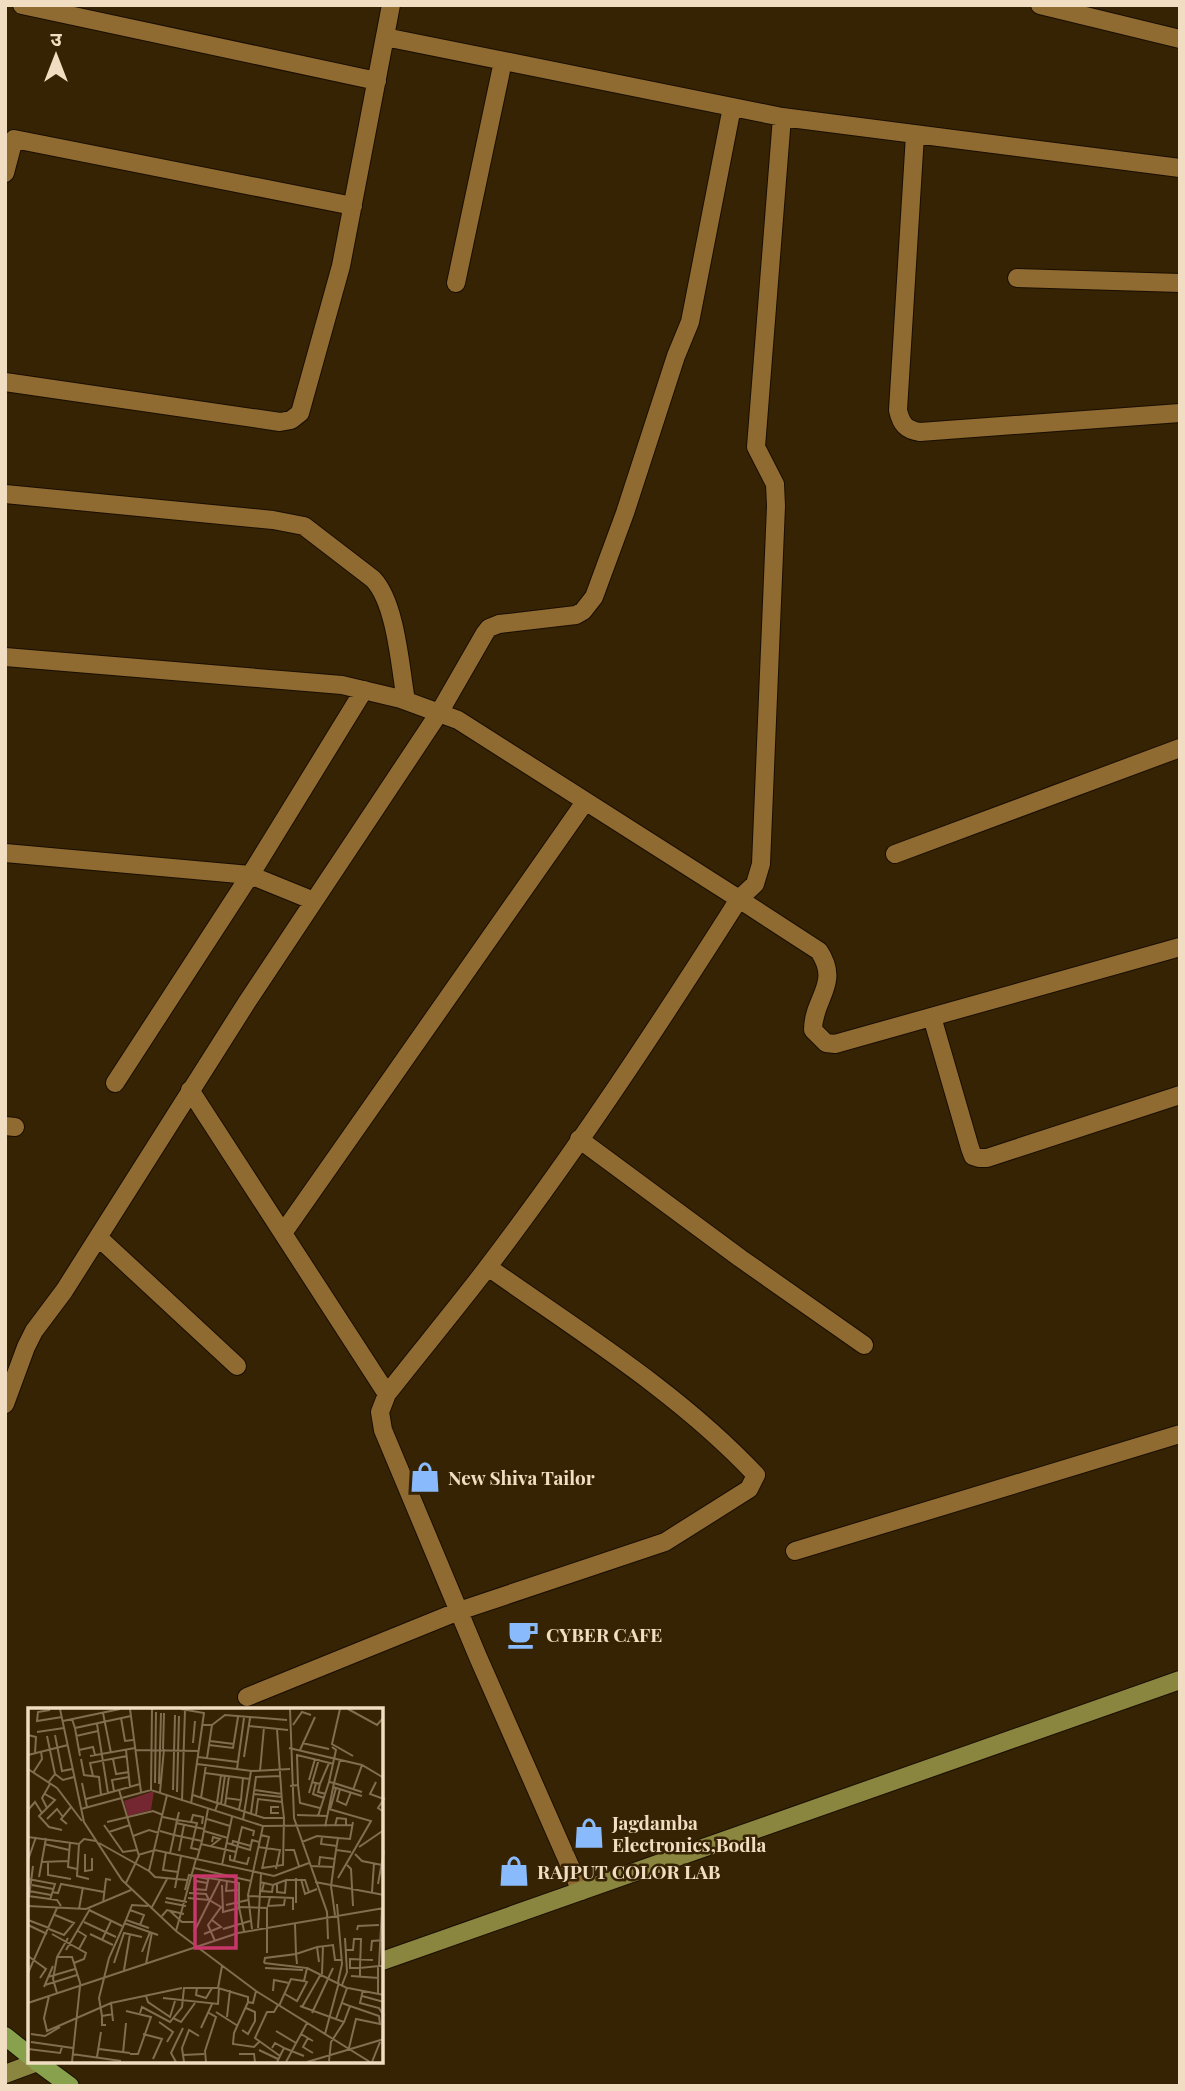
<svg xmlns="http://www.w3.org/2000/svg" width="1185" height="2091" viewBox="0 0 1185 2091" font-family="'Playfair Display','Noto Sans Devanagari',serif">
  <rect width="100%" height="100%" fill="#362304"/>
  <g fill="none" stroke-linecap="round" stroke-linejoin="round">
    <defs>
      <path id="minor" d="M22,5L377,81
        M1040,5L1180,39
        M385,37L782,117L1180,168
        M782,117L756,447L775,484L776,506L761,864L755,884L739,899L819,951C841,984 813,998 813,1030L826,1043L835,1044L1180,947
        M915,135L898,410C901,424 906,430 920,432L1180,413
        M5,173L14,139L353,206
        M1017,278L1180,283
        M456,283L503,61
        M5,382L280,422L291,420L300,413L341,266L391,5
        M5,494L273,520L304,526L373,579C396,603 400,666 406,701
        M5,657L342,685L401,699L458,720L739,899C659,1025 577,1150 487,1268C454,1311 420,1352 387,1394L380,1412L383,1430L478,1657L581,1891
        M5,853L250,875L314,901
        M895,854L1180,748
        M932,1017L970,1148L973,1156L979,1158H987L1180,1095
        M115,1083L254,869L364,690
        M190,1090L387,1394
        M5,1126L15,1127
        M579,1139L740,1258L864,1345
        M283,1233L585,802
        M98,1237L237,1366
        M5,1404L26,1347L34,1331L64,1291L247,1002L439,713L485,633L489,628L499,624L576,615L583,611L594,597L625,513L676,356L690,322L732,107
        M795,1551L1180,1434
        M247,1697L459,1611L665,1542L749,1489L756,1475C678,1392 580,1332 488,1267"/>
      <path id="secondary" d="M382,1961L1180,1680
        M5,2074L40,2061"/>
      <path id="primary" d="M5,2036L30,2056
        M36,2061L70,2086"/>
    </defs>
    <use href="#minor" stroke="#190e00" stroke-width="20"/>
    <use href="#secondary" stroke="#190e00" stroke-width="20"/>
    <use href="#primary" stroke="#190e00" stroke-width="20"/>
    <use href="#minor" stroke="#8f6a31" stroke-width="18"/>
    <use href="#secondary" stroke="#8b863f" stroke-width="18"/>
    <use href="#primary" stroke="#87a14d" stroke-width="18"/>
  </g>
  <defs>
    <symbol id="shop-bare" viewBox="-9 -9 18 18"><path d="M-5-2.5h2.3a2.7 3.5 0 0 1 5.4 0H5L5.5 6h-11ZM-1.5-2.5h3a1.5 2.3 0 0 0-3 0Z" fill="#89bafc" stroke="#362304" stroke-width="2.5" paint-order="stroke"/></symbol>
    <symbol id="cafe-bare" viewBox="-9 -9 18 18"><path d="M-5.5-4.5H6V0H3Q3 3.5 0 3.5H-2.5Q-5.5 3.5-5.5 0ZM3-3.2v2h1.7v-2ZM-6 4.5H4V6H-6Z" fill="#89bafc" stroke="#362304" stroke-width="2.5" paint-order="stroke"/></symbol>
  </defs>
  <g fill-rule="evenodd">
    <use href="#shop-bare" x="403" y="1455" width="44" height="44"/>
    <use href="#cafe-bare" x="501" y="1612" width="44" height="44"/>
    <use href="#shop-bare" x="567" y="1811" width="44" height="44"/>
    <use href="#shop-bare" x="492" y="1849" width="44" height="44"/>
  </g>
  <g text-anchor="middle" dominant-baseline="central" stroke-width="5" stroke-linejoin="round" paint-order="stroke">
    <g font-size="19" font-weight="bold" fill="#f1ddc1" stroke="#362304" text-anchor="start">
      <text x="448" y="1477">New Shiva Tailor</text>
      <text x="546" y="1634">CYBER CAFE</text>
      <text x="612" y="1822">Jagdamba<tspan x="612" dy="22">Electronics,Bodla</tspan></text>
      <text x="537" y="1871">RAJPUT COLOR LAB</text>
    </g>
  </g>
  <g transform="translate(28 1708)">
    <rect width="355" height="355" fill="#362304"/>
    <path d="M126,83L123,102L100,108L96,93Z" fill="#752731"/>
    <path fill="none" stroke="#816d50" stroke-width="2" d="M32,1L56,114L94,172L148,223L228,283L342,354M102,1L113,84M153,1L176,5L163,96M262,1L266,110L299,204L300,231M312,1L304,36L325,48M320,1L349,17L356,9M22,2L10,4L9,13L34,9M75,5L83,45M93,10L97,33L105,32M44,11L47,20L103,8M35,13L92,1M69,16L80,85M174,17H184L179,50M184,17L197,7L259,12M265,17L274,4L283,7M221,18L260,22M47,20L52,48M249,21L254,94M9,24L36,20M0,27L8,29L7,45M27,27L34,63L44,61M19,28L27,66L20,75M48,28L70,23M182,33L206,36M165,35L167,13M274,35L301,41M181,37L205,40L210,9M261,40L334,57L356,70M132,41L133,5M135,41L136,5M51,42L65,39L67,47M98,42L102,79M107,42L171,43M272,42L287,9M0,47L40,37M62,48L107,40M170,49L210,54M216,49L222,10M53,51L56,67L71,69L73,87L58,91M85,51L88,66L101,64M312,52L306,75L334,84M169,56L224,63L262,61M0,61L29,80L54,113M209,61L216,10M232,63L236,19M5,65L14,51L13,43M177,65L222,71M27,66L35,72L46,69M65,68L62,55L99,48M227,69L253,68M281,72L287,51M284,74L292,76L290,84L298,86M348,74L342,86L356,91L350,100L356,104M54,75L59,99M127,75L128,4M288,75L285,86L296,90M131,76L132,41M292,76L301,55M270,77L272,95L292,100M262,78L270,77L269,47L306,56M305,79L334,88M312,81L309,93L318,97L323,84M91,82L111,148L98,175M123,82L124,1M145,82L147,7M227,82L254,86M325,82L334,57M86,83L84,72L101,69M132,84L136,41M149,84L151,8M281,85L291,51M17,86L27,92L11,108L21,119L34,122M226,86L254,89M73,87L112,76M165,87L189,95M173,90L178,57M198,90L201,68M213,92L215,70M154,93L157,2M189,95L193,67M193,96L197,67M197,97L198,90L213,92L211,101M251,99H243V105H251M19,100L14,90L22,76M53,101L123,82L235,118L325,117M301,101L343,113L310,170M0,102L7,94L14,105M302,102L308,80M187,103L190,95L236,110H256L255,157L234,160M151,104L149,112L169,115L163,140L172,142M223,105L228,69M228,107L230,91L254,94L256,110M269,107L299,108M290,108L301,74M135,109L149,112L146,127L174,133L169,151M19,111L29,101L35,109M179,111L202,118M215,112L223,63M79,114L125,103L135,107M163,114L165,107L175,109L174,116M148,115L176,121M39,116L33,111L43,99M76,117L95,144L109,142M307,118L309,110L318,111V117M297,119L306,75L301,74L308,42L304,39M132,123L146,127L142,145M176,123L200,130M81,124L102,117M233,127L241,129L234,161M105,128L121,122L131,125M0,129L51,136L56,131L68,133M294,129L293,136L309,138M310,130L322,131L325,114M174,133L180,101M42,134L40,159L49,161M274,134L289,128L310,130L308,142L323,144M71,135L121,163L139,87M199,135L222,142L224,132L231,134M16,136L41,142M51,136L49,168L61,171M173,136L208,144M204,137L205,133L223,138M183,138L192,131L185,129L184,134M230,139L252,142L248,161M331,139L356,122M257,142H266L271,158M151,143L156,117M138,144L135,162L150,164M57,146V163L64,162V150M327,146L334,153L354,157M110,147L127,142L246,168L281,155M202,147V152L219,156L221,149M0,152L8,129M206,153L214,119L226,123L225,128M13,154L40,153M20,154V167L43,171M194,157L204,109M291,157L292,149L307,151M319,157L323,161L325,198M282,158L306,159M166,160L223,173M121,163L127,169L159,172M11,169L18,130M181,170L211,175V199M0,171L27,176L22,192M273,171L277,186L289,181M258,172H277L281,184M199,173L198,183L210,182M232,174L245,177L244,184L234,183L236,175M287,174L356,187M179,175L168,173L166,181L178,182L179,177L181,168M350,176L356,143M4,177L25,181M194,177L195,204L211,200M245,177L258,172L257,185L249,184V175M147,180L153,148M157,182L161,167L180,171M1,183L23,187M24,184L30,185L33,176L76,184M344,184L346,155M161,185L178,186L181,192M0,188L29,192L33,198M220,188L265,190V202M1,189L5,158M242,189L240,198L256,197L257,190M138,190L159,194M160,190L181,192L193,199L180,217L187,233M137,194L158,198M75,195L78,171L83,172M268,195V170M309,196L314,256L310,274M198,197L220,192M0,198L58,201L103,182M120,198L104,197L98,212L121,220M124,199L139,171M354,200L351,258H356M51,201L55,179M61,202L94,218M102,202L116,207L112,217M142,203L154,214H166M307,207L303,178L308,142M134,208L139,202L156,206M0,212L21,220M56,214L88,229M96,215L130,227M0,217L19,226M230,220L233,166M21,221L36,227L46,215L27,207M195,221L222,213M224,221L220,187L235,118M329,222L330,218L351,217M50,223L58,228L51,241M148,223L168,151M216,223L211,199L239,200V245M166,224L192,172M24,226L58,245L56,251L46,255M62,226L85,237M176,226L193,219L184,212M74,232L83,213M289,239L305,237L307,252H314M38,242L62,201M318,242H325L326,231H333L332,260L351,258M343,243L344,233L356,232M114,244L122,224M0,248L18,261L12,270M30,249H44L53,278M86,255L96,225L114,229M236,255L279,260L276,273L263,271L251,298M236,255L237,250L268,246L267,216M118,256L124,224M269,256L268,246L289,239L291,254M194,258L190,280L220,289V294L225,295L228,283M350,259V285M237,260L275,262M279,260L319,280L308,311M96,262L102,226M0,265L29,200M294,266L295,238M323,268L351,270M20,269L47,261M332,269V260H322V251L345,252M17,277L49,267M314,277L319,264L317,230M16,279L25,258M169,280L168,287L178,290L184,280M320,280L356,287M335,282L332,295L351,300L356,308M245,283L246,272L261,275M29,285L25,271L29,249L40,230M257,286L269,293L279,274L276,273M21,288L16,310L19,323L83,295L85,313M118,288L120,294L142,309L147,293M334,288L356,294M135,290L190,296L191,280M220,294L206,325L205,336L226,339L232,333M0,295L210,225L356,200M83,295L154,280M314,295L322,298L316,314M272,298L316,314L303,334L301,353M274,299L293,266M98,303L123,309L110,346H102M188,304L210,318M112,305L114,299L142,314L154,299L156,280H191M284,305L305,260M74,308L71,290L81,250L98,212M199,309L202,282M145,310L153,314L167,295M131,314L145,324L139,334M279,315L273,326L285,333M78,317H74V308L85,306M173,320L184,296M214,322L220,326L227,313V304L218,300M248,323L268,335M3,326L17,328L32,319M115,326L134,331L125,351M297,326L311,274M280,330L275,339L285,345M3,334L45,340M244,340L247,335L256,340L252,348M256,340L276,348M321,340L328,311L352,316L351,308L322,298M0,341L32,345L34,339M71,341L102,345M231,342L250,351M95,345L98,315M44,346L93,353M211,346H226L227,354M155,347L176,346M69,349L73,324M44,354L52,278M148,354L143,345L155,320M156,354L154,340L161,322L171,328M178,354L177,343L188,309L181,305M249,354L252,348L227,330L239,304H246L250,297M258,354L273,326M279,354L356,331M344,354L352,334"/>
    <path fill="#c9366a" fill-opacity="0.15" stroke="#c9366a" stroke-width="3.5" d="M167,168H208V240H167Z"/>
    <rect width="355" height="355" fill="none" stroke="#f1ddc1" stroke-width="3.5"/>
  </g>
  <rect width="1185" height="2091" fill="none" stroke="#f1ddc1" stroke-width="14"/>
  <g transform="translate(56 56)" stroke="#362304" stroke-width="5" paint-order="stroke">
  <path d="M0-5L12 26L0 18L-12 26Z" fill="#f1ddc1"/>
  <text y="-10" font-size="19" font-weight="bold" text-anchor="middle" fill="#f1ddc1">उ</text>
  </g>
</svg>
